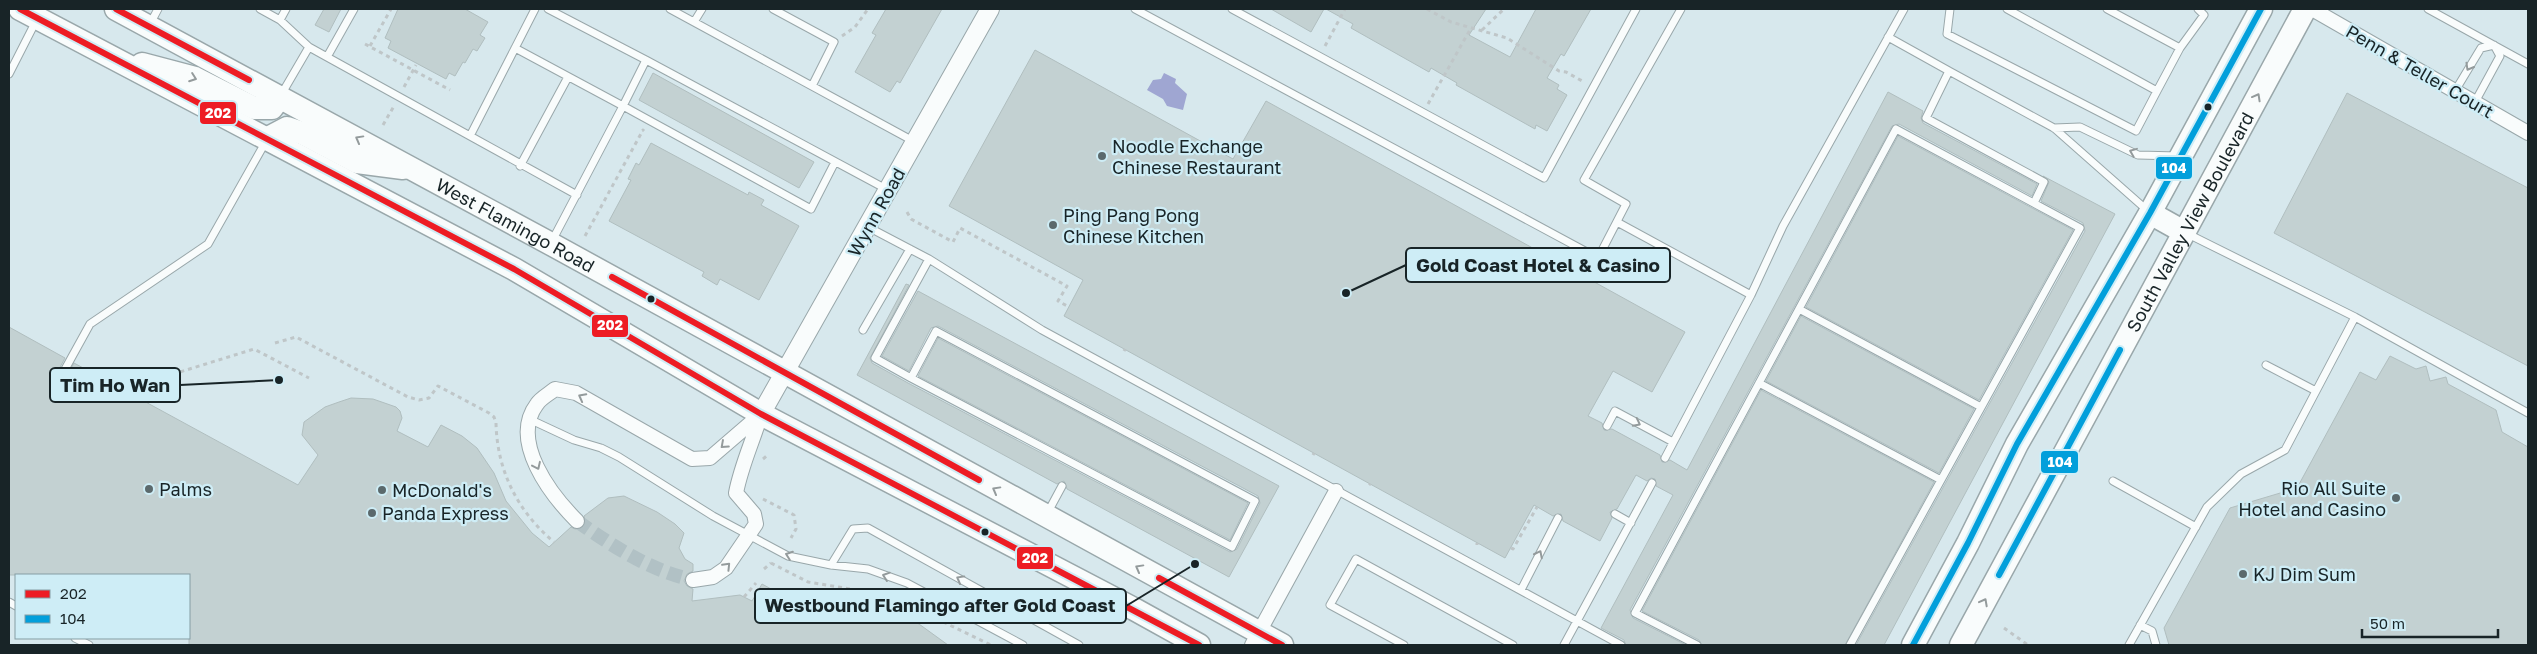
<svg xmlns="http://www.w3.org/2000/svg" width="2537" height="654" viewBox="0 0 2537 654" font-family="'Golos Text',sans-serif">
  <rect width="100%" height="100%" fill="#d7e8ed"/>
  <path fill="#9fa6d2" d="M1164,73L1176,79L1175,83L1187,94L1183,110L1167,106L1163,99L1147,90L1153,80L1161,79Z"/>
  <path fill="#c3d1d2" stroke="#b0bebf" d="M324,9H341L329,32L315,25Z
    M398,9H465L488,22L480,35L485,38L477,51L473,49L465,63L463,62L455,76L449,73L446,79L388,48L391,41L385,38Z
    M886,9H942L900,83L897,81L890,92L855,72L876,35L872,33Z
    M1271,9H1324L1311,32Z
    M1326,9H1486L1469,35L1510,57L1536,9H1591L1564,56L1561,54L1547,78L1559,85L1557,89L1567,95L1547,131L1536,125L1535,129L1456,85L1457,83L1431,68L1429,72L1351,28L1353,24Z
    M1035,50L1233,159L1266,101L1685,332L1652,392L1613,371L1588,416L1602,423L1604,430L1612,429L1660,455L1662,462L1670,460L1687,470L1888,92L1923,111L1921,118L1923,123L2037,184L2032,196L1899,124L1892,126L1630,610L1633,618L1686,645H1626L1624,640L1601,628L1673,495L1656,486L1655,479L1651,478L1647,481L1636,475L1617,509L1610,512L1612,518L1600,541L1563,521L1561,514L1553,516L1534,505L1505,558L1064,316L1083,280L949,206Z
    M653,73L814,162L799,188L639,100Z
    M2347,93L2528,188V366L2274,233Z
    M1898,136L2073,230L1979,400L1806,307Z
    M651,143L748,195L749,192L764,200L761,205L799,226L759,300L720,279L717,285L702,276L704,272L609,221L631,180L628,179L636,163L639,165Z
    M2043,176L2115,214L1884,645H1856L2085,231L2083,223L2041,201L2049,182Z
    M906,284L909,285L870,358L872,363L908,383L1230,552L1237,549L1260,503L1258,496L938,326L931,328L909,371L882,356L918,291L1279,486L1229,577L1067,489L1064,481L1057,484L857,375Z
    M1801,316L1974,409L1939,473L1766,381Z
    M9,327L65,358L53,380L55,386L62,385L74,363L298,485L318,455L302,435L304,422L325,407L339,402L351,398L373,399L396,407L400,411L402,418L397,431L428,447L441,425L462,436L477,448L494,473L506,501L532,533L549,547L571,527L575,529L583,528L585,523L584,516L608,498L624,496L657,512L675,524L684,533L679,548L685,559L693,564V571L687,574L684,581L687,586L693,589L692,601L740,595L752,601L762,584L811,611L825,589L865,602L919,624L948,645H189V575H9Z
    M938,338L1248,503L1230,540L918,376Z
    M2390,356L2416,369L2426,366L2430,381L2446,377L2448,384L2496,410L2502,432L2528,447V645H2169L2164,628L2230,508L2297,488L2360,372L2376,380Z
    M1761,390L1934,482L1845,645H1702L1699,640L1642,611Z"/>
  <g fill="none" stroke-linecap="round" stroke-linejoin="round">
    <path stroke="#b1c1c5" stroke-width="14" stroke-dasharray="14 7" stroke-linecap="butt" d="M577,521C612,546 651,571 693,580"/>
    <defs>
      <path id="service" d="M260,9L280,20L286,9
        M670,9L915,142
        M773,9L834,42L812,86
        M1135,9L1598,258L1626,204L1584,180L1681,9
        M1232,9L1544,178L1636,9
        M1950,9L1947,34L2136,131L2157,91L2007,9
        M2107,9L2180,48L2204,15L2198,9
        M2428,9L2528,64
        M280,20L309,47L281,95
        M694,22L702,9
        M150,24L158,9
        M1888,37L1949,71
        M309,47L327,57L354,9
        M515,48L623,106L646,60L548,9
        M327,57L470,136L535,9
        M646,60L888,190
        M9,74L36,21
        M2157,91L2180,48
        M2455,91L2481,48L2494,45L2500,56L2475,102
        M2054,128L2080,127L2138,155L2178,156
        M470,136L577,195
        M520,166L568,77
        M2034,203L2044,182L1926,118L1949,71L2054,128L2148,211
        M1617,222L1751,295
        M868,227L929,259L875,358L911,378L1232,547L1255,501L936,331L911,378
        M2186,233L2355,317L2528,413
        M552,241L623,106L811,209L835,162
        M929,259L1042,330L1621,645
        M1799,309L1981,407
        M863,330L910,249
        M2266,365L2316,391
        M58,382L90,324L208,244L265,143
        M1759,383L1941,480
        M529,419L574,440L601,448L619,457L713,516L788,556L831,565L868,569L907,583L1023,645
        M1607,426L1615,411L1673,442
        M1665,458L1751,295L1783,226L1904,9
        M2113,481L2196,527
        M1048,512L1062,486
        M1615,514L1631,523
        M831,565L853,529L868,528L1079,645
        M1521,590L1558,518
        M9,602L16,606
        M2140,625L2152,631L2156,645
        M75,638L89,645
        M1404,645L1330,605L1356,559L1513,645
        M1564,645L1652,483
        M1697,645L1635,613L1896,129L2080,228L1850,645
        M2129,645L2207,507L2241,474L2285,450L2355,317"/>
      <path id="minor" d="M2312,9L2528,133
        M577,521C551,495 509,441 537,404C541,398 549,394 555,389L576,393L692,459L710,458L761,414
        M693,580L713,577L726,568L756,524L754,514L736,493C741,466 753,441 761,414
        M1252,645L1336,491"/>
      <path id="tertiary" d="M761,414L990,9"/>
      <g id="primary">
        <path d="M20,9L514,269L761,414L1134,609L1199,645"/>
        <path id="s1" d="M116,9L551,244L1282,645"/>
        <path d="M142,64L195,78L254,108H272L280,97"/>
        <path d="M268,138L287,128L302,133L357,162L403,168"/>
        <path d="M2150,213L2184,232"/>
        <path d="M1913,645L1968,543L2017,444L2150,213L2261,9"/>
        <path id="s2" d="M1961,645L2305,9"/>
      </g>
    </defs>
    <use href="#service" stroke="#99a7aa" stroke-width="9"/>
    <use href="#minor" stroke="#99a7aa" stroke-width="16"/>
    <use href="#tertiary" stroke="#99a7aa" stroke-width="20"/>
    <use href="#primary" stroke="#99a7aa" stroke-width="25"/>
    <path stroke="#bfc6c8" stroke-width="3" stroke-dasharray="4 4" stroke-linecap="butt" d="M1427,9L1451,22L1507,38L1559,71L1566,72L1584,82
      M1482,30L1504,9
      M842,36L855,27L868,9
      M365,44L450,90
      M370,46L391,9
      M1325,46L1345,9
      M404,87L416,65
      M1428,104L1471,28
      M383,125L394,106
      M907,212L911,219L953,242L960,228L1067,286L1058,301L1069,307
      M585,236L643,130L644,131
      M275,343L296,337L408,397L419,400L429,398L438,386L489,413L494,417L496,423C497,470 517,511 554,542
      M1124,351L1125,349
      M128,379L138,385L254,349L309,378
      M1313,455L1314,453
      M763,459L769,454
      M1369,485L1370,484
      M763,499L794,515L796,529L791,538
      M1477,545V543
      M1511,548L1513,549L1537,507
      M771,563L808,582L887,595L991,645
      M764,569L771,563
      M744,597L756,583
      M2004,628L2028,645"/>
    <use href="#service" stroke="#f9fcfc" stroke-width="7"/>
    <use href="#minor" stroke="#f9fcfc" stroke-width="14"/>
    <use href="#tertiary" stroke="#f9fcfc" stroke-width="18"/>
    <use href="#primary" stroke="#f9fcfc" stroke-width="22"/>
    <defs>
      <path id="bus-1" d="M20,9L514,269L761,414L1199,645
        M116,9L249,80
        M612,277L979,480
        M1159,578L1282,645"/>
      <path id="bus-2" d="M1999,575L2120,350
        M1913,645L1968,543L2017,444L2150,213L2261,9"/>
    </defs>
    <use href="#bus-1" stroke="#ceedf6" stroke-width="10"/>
    <use href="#bus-2" stroke="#ceedf6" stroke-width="10"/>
    <use href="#bus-1" stroke="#ed1c24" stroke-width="6"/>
    <use href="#bus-2" stroke="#029fdb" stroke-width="6"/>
  </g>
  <defs><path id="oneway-chevron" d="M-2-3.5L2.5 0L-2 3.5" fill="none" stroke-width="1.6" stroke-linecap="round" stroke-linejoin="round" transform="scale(1.25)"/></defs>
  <g stroke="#949b9c">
    <use href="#oneway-chevron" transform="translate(2469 67) rotate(120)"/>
    <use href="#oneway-chevron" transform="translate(193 78) rotate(20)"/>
    <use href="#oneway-chevron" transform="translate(2257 97) rotate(-61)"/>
    <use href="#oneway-chevron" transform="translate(359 139) rotate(-151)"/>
    <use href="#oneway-chevron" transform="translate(2133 152) rotate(-158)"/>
    <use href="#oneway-chevron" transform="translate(582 397) rotate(-152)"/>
    <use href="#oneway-chevron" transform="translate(1637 423) rotate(27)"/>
    <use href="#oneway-chevron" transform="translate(724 445) rotate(138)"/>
    <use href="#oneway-chevron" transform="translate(537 466) rotate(65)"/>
    <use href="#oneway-chevron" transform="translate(996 490) rotate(-151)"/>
    <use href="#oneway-chevron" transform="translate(1539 554) rotate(-63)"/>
    <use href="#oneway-chevron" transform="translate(789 555) rotate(-160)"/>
    <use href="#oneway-chevron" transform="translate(727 566) rotate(-46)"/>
    <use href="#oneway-chevron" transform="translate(1139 568) rotate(-151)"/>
    <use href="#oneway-chevron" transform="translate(886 576) rotate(-161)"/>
    <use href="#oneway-chevron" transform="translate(960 579) rotate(-151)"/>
    <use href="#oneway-chevron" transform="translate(1984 602) rotate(-62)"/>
  </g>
  <g fill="#182427" stroke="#ceedf6" stroke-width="2">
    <circle cx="2208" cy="107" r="4.5"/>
    <circle cx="651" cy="299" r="4.5"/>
    <circle cx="985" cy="532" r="4.5"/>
  </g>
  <g fill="#5b696c" stroke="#ceedf6" stroke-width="2">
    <circle cx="1102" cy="156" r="5"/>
    <circle cx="1053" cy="225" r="5"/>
    <circle cx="149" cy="489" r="5"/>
    <circle cx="382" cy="490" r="5"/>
    <circle cx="2396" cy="498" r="5"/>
    <circle cx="372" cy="513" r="5"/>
    <circle cx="2243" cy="574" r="5"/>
  </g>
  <g text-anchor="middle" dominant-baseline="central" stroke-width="4.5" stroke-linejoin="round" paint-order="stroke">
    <g font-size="18" fill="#182427" stroke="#ceedf6">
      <text transform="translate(2420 71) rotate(30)">Penn &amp; Teller Court</text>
      <text transform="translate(876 212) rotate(-61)">Wynn Road</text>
      <text stroke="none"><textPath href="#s2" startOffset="481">South Valley View Boulevard</textPath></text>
      <text stroke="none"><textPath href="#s1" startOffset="454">West Flamingo Road</textPath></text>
    </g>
    <g font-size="18" fill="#182427" stroke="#ceedf6" text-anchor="start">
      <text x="1112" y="146">Noodle Exchange<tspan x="1112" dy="21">Chinese Restaurant</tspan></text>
      <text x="1063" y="215">Ping Pang Pong<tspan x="1063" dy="21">Chinese Kitchen</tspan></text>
      <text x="2386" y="488" text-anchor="end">Rio All Suite<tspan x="2386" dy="21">Hotel and Casino</tspan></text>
      <text x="159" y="489">Palms</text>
      <text x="392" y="490">McDonald's</text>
      <text x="382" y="513">Panda Express</text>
      <text x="2253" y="574">KJ Dim Sum</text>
    </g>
  </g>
  <path fill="none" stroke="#182427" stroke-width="2" d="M1346 293L1406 265M279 380L180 385M1195 564L1126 606"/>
  <g fill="#182427" stroke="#ceedf6" stroke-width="2">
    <circle cx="1346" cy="293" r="5"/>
    <circle cx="279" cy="380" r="5"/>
    <circle cx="1195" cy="564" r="5"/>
  </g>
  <g fill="#ceedf6" stroke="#182427" stroke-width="2">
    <rect x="1406" y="248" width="264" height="34" rx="5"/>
    <rect x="50" y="368" width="130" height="34" rx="5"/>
    <rect x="755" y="589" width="371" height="34" rx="5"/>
  </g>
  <g font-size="19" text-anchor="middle" font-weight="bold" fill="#182427">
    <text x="1538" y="272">Gold Coast Hotel &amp; Casino</text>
    <text x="115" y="392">Tim Ho Wan</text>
    <text x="940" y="612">Westbound Flamingo after Gold Coast</text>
  </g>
  <g stroke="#ceedf6" stroke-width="2">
    <rect x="199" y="101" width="38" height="24" rx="5" fill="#ed1c24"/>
    <rect x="2155" y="156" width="38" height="24" rx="5" fill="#029fdb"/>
    <rect x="591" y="314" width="38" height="24" rx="5" fill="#ed1c24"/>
    <rect x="2040" y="450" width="39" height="24" rx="5" fill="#029fdb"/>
    <rect x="1016" y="546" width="38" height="24" rx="5" fill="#ed1c24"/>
  </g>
  <g font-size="14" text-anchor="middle" font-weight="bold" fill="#fff">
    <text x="218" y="118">202</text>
    <text x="2174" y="173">104</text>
    <text x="610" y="330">202</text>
    <text x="2060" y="467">104</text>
    <text x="1035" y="563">202</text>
  </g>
  <rect width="2537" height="654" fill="none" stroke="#182427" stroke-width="20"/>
  <rect x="15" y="574" width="175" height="65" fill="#ceedf6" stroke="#859da3"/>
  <rect x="25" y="590" width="25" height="8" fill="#ed1c24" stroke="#859da3"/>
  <text x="60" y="599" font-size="15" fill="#182427">202</text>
  <rect x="25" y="615" width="25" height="8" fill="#029fdb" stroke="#859da3"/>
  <text x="60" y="624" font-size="15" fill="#182427">104</text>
  <path d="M2362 629v8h136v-8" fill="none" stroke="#182427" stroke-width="2.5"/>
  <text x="2370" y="629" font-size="15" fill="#182427" stroke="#ceedf6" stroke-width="4" paint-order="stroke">50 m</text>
</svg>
